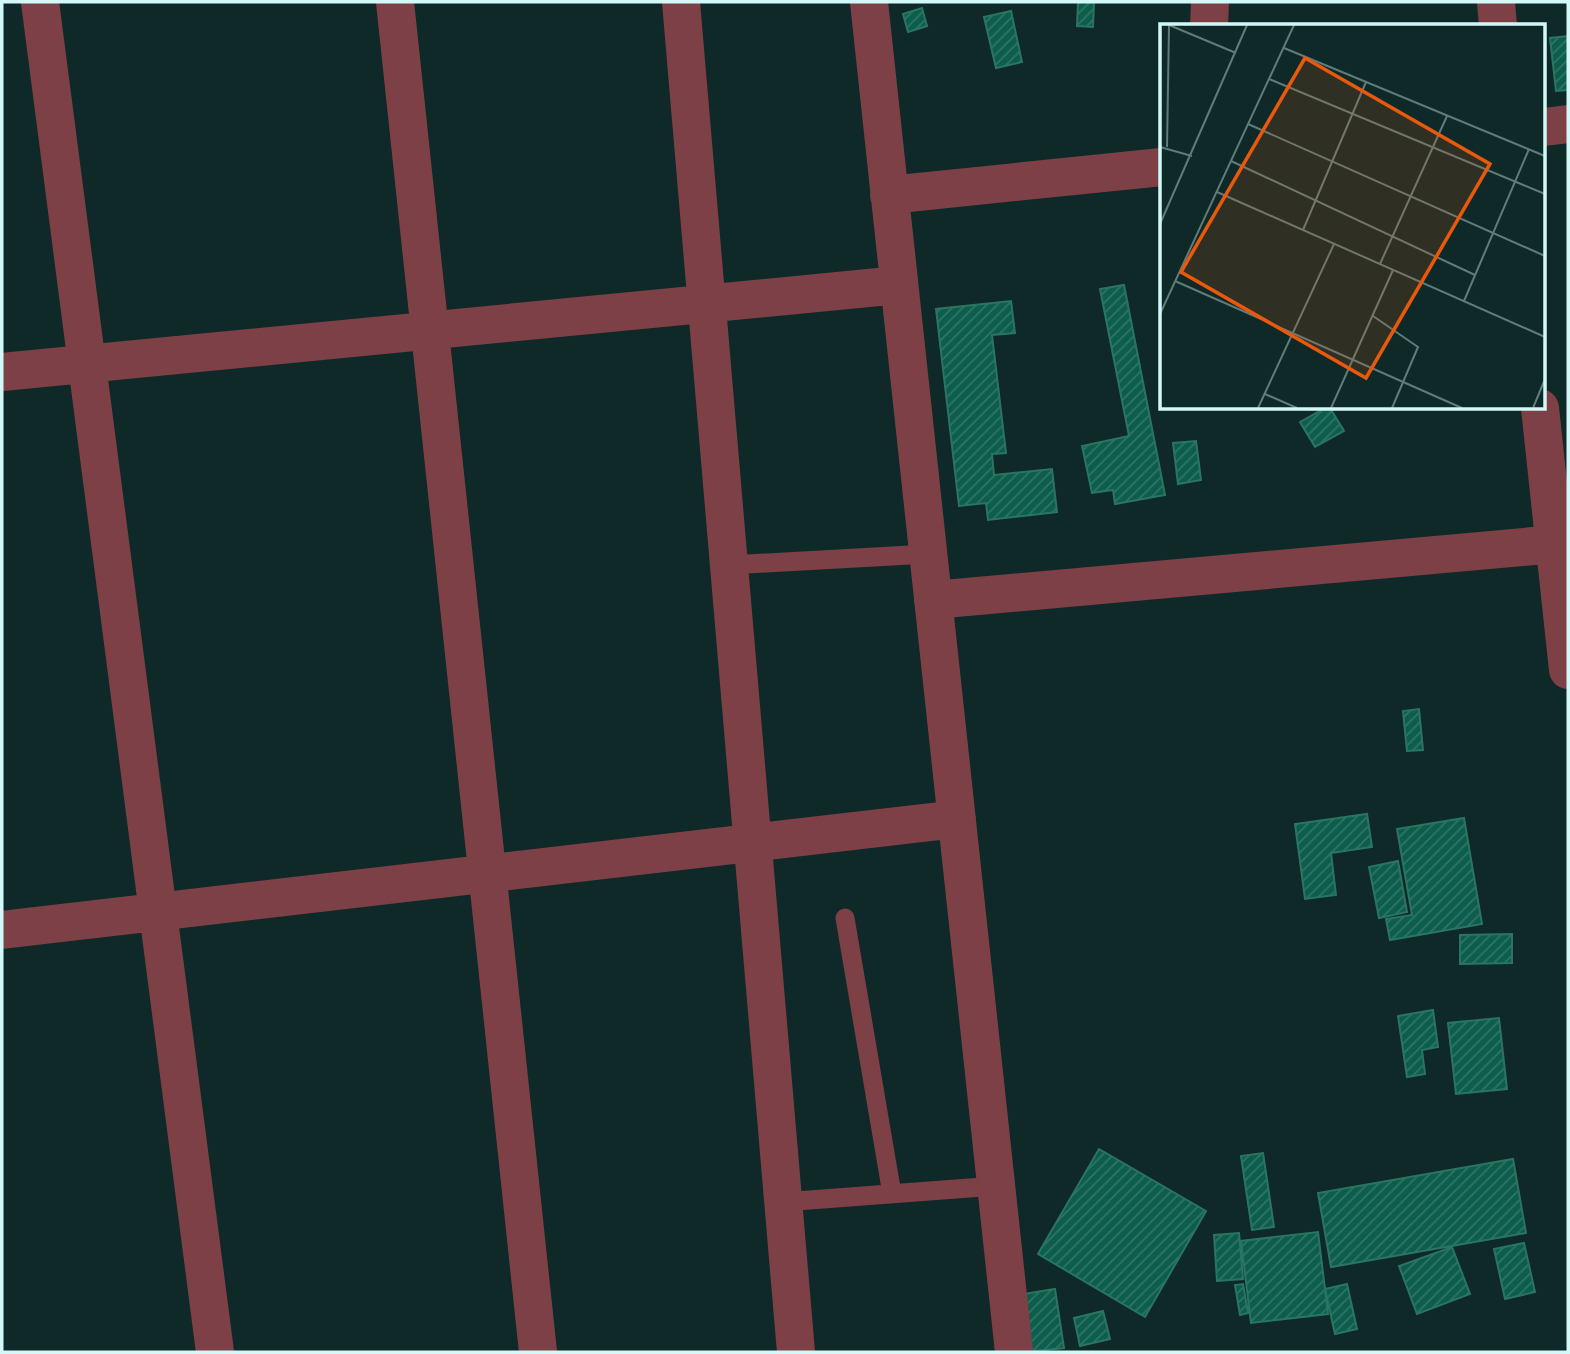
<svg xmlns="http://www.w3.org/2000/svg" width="1570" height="1354" viewBox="0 0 1570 1354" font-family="'Alegreya Sans',sans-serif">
  <defs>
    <pattern id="building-hatch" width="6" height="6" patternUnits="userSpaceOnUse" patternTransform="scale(1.75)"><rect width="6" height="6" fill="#0d5d4c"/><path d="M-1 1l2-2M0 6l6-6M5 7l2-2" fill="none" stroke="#2f7567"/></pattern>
  </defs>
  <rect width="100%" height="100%" fill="#0f2928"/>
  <path fill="url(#building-hatch)" stroke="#2a7562" stroke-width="2" d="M1078,2H1094L1093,27L1077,26Z
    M922,8L927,26L908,32L903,14Z
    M1011,11L1022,62L996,68L984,17Z
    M1568,36V90L1556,91L1550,38Z
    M1124,285L1165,495L1115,504L1113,490L1092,493L1082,446L1129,436L1100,289Z
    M1011,301L1015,333L992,335L1006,453L992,454L994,475L1052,469L1057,512L988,520L986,503L959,506L936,309Z
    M1325,408H1330L1344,431L1315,447L1300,422Z
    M1196,441L1201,480L1178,484L1173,443Z
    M1419,709L1423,750L1407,751L1403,711Z
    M1367,814L1372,847L1331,853L1336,895L1305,899L1295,824Z
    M1464,818L1482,924L1390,940L1386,919L1412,915L1397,829Z
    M1398,861L1407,912L1379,918L1369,867Z
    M1512,934V963L1460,964V935Z
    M1433,1010L1438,1047L1422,1050L1425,1074L1407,1077L1398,1016Z
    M1499,1018L1507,1089L1456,1094L1448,1023Z
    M1099,1149L1206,1211L1145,1317L1038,1254Z
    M1263,1153L1274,1227L1252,1230L1241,1156Z
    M1513,1159L1526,1233L1331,1267L1318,1193Z
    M1318,1232L1328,1314L1251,1323L1241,1241Z
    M1239,1233L1243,1279L1217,1281L1214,1235Z
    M1524,1243L1535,1292L1505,1299L1494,1249Z
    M1452,1247L1470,1294L1417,1314L1399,1266Z
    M1243,1284L1248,1313L1240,1315L1235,1285Z
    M1347,1284L1357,1329L1335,1334L1325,1289Z
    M1055,1289L1064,1348L1026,1352L1017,1295Z
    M1103,1311L1110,1339L1080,1346L1074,1318Z"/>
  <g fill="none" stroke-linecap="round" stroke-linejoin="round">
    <path stroke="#7e4047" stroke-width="19" d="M729,565L928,554
      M845,918L892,1194
      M783,1202L996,1186"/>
    <path stroke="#7e4047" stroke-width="38" d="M40,2L215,1352
      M395,2L538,1352
      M681,2L796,1352
      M869,2L1014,1352
      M1496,2L1498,26
      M1209,26L1210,2
      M1544,127L1568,124
      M889,195L1162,167
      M2,372L899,285
      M1540,408L1568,670
      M933,600L1568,543
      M2,930L957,819"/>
  </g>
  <g transform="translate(1160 24)">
    <rect width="385" height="385" fill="#0f2928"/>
    <path fill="none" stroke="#5d7c7b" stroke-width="2" d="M9,1L76,29M124,24L385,132M109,55L385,170M88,100L385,232M0,123L32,132M7,123L9,1M71,137L315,251M57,168L385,313M0,200L87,1M143,206L206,58M220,240L287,92M15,257L302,384M304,277L369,125M0,290L134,1M213,292L258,323L232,384M105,370L137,384M98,384L174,220M171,384L233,246M373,384L385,355"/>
    <path fill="#e8590c" fill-opacity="0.15" stroke="#e8590c" stroke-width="3.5" d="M145,34L330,140L206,354L21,248Z"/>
    <rect width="385" height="385" fill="none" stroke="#d2f8f7" stroke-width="3.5"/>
  </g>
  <rect width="1570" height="1354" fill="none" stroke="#d2f8f7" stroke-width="7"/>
</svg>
